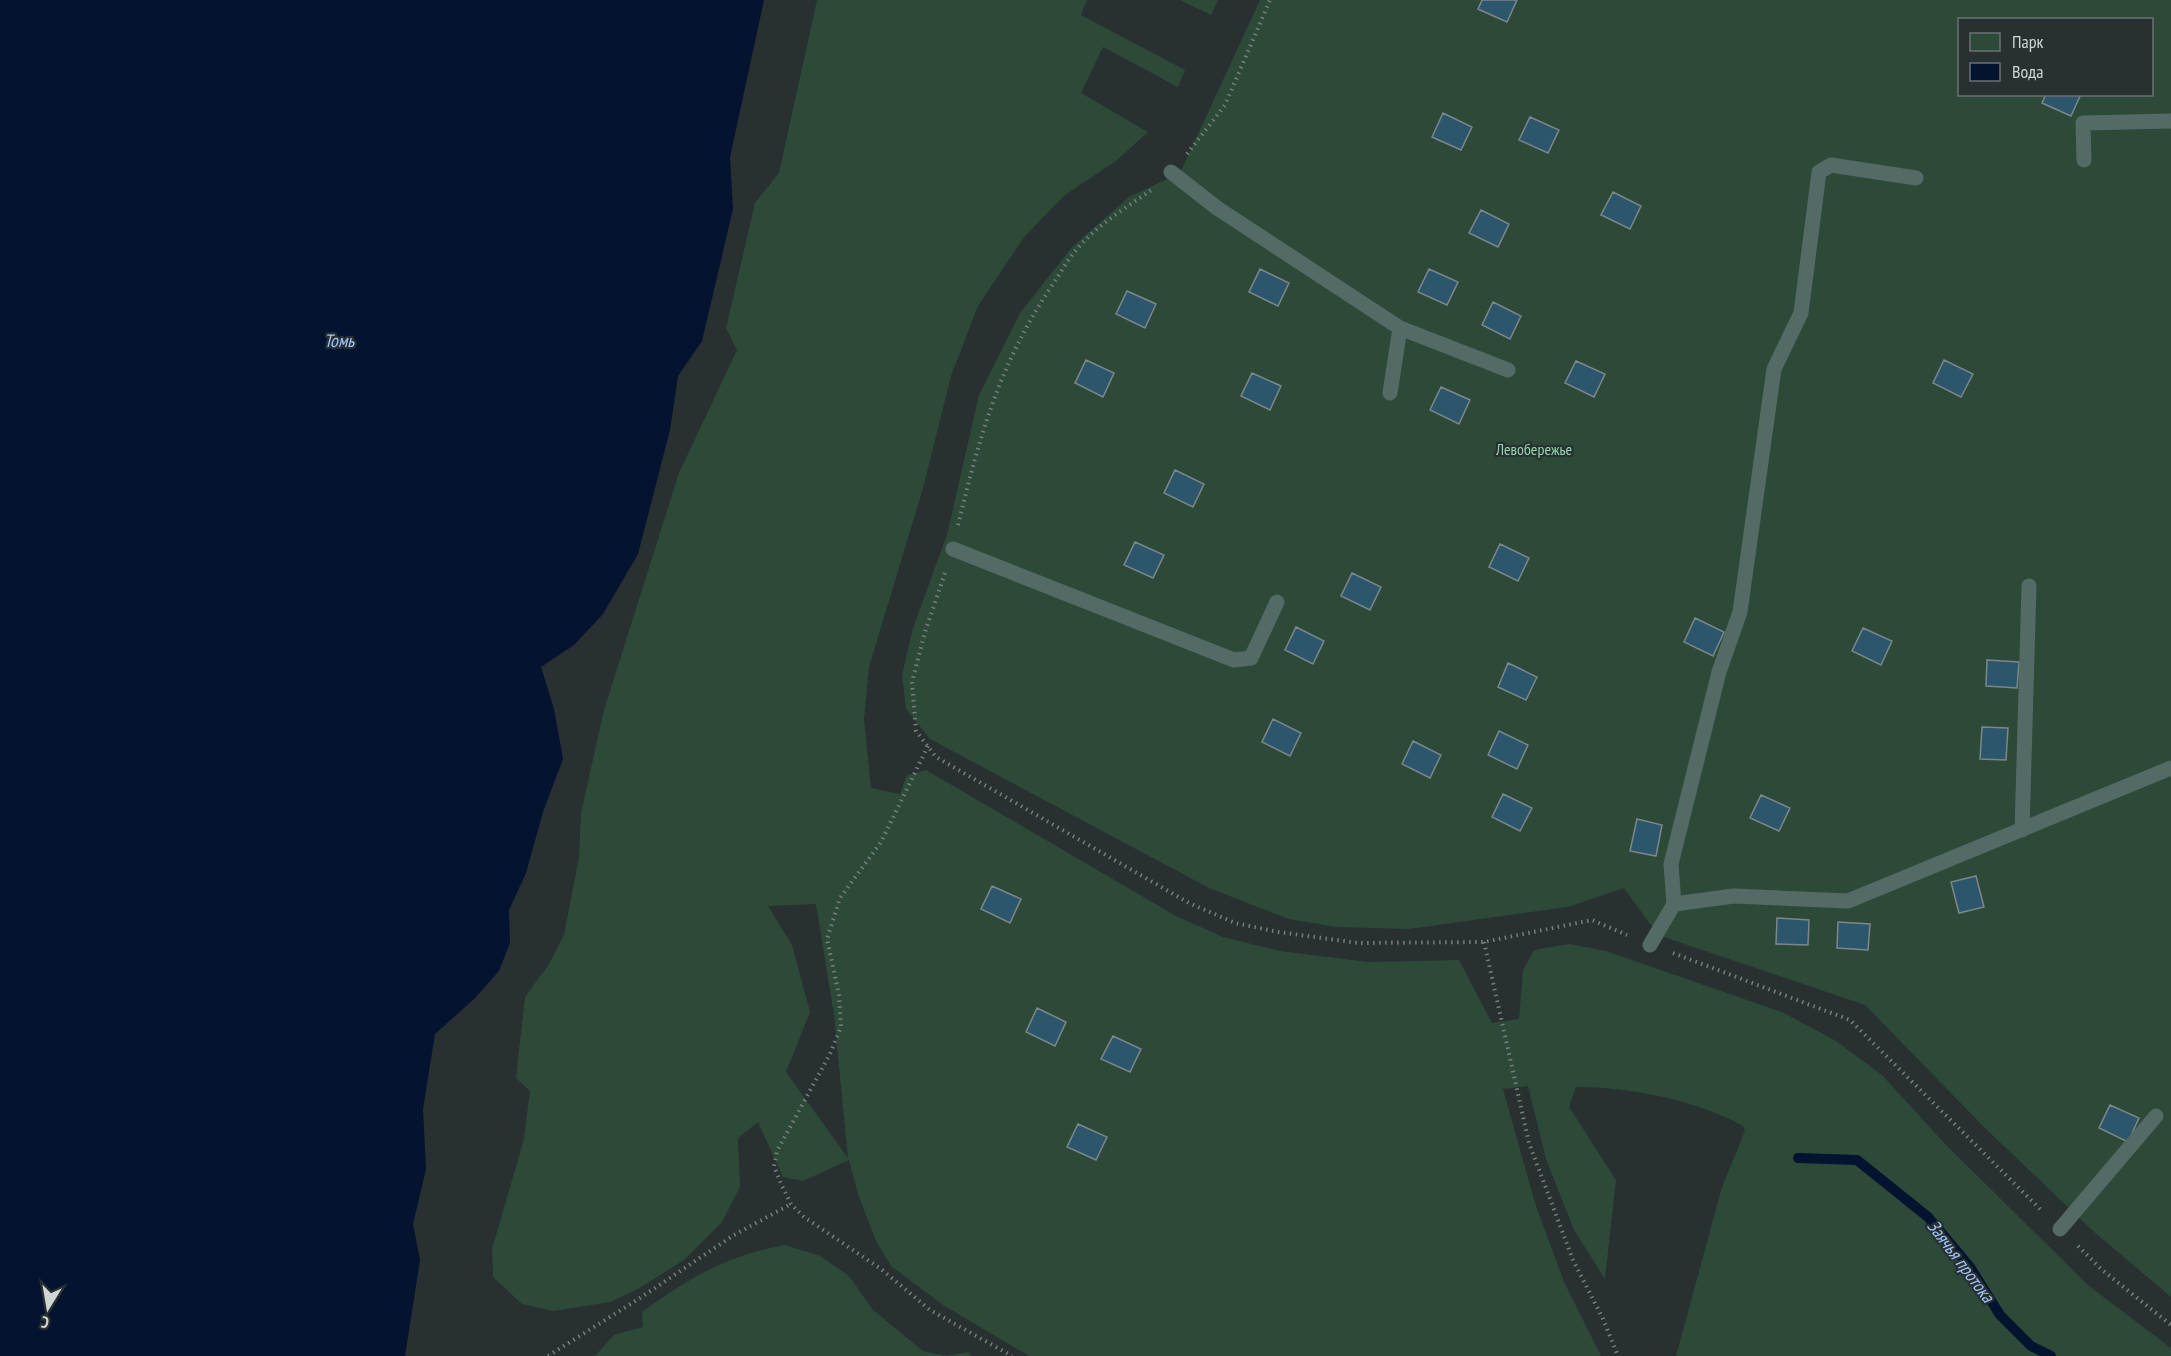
<svg xmlns="http://www.w3.org/2000/svg" width="2171" height="1356" viewBox="0 0 2171 1356" font-family="'PT Sans Narrow',sans-serif">
  <rect width="100%" height="100%" fill="#283032"/>
  <path fill="#2d4a38" fill-rule="evenodd" d="M817,0H1087L1081,15L1185,70L1178,87L1103,47L1081,93L1148,132L1116,161L1065,195L1025,236L978,306L951,376L923,488L869,667L864,719L871,788L900,794L907,775L926,770L1176,916L1223,937L1280,951L1368,962L1459,960L1492,1023L1519,1019L1523,970L1534,950L1569,944L1606,951L1784,1013L1836,1041L1882,1075L1947,1146L2089,1286L2171,1348V1356H1676L1722,1187L1745,1131L1743,1126C1696,1100 1630,1087 1576,1087L1569,1107L1616,1180L1605,1279L1574,1230L1546,1159L1528,1086L1503,1089L1535,1203L1564,1282L1601,1356H1029L943,1305L891,1266L876,1241L859,1197L849,1160L803,1181L783,1177L758,1122L738,1138L740,1187L722,1222L684,1260L638,1289L610,1302L553,1311L522,1304L493,1277L492,1249L524,1139L530,1091L516,1078L525,997L549,964L564,935L579,857L581,813L604,710L679,473L737,350L726,328L755,203L779,173ZM816,904L834,1015L848,1158L786,1072L810,1012L792,945L768,906Z
    M1180,0H1218L1211,15Z
    M1260,0H2171V1297L2093,1231L1984,1127L1865,1005L1658,935L1624,888L1568,907L1409,929L1336,927L1289,919L1209,888L930,739L906,709L902,675L913,628L947,535L979,395L1020,313L1072,247L1129,197L1180,173ZM1960,20H2152V94H1960Z
    M785,1245L820,1256L849,1276L873,1310L923,1351L947,1356L968,1352L972,1356H595L614,1335L643,1327L642,1312C689,1278 727,1255 785,1245Z"/>
  <path fill="#04132f" d="M0,0H764L730,157L733,209L702,341L678,376L670,430L638,554L603,614L574,645L541,667L554,709L563,759L543,812L526,873L509,910L510,943L499,971L474,999L435,1034L423,1109L426,1169L413,1224L420,1260L405,1356H0Z"/>
  <g fill="none" stroke-linecap="round" stroke-linejoin="round">
    <path stroke="#04132f" stroke-width="10" d="M1798,1158L1857,1160L1928,1217L1970,1267L2000,1315L2031,1346L2051,1356"/>
  </g>
  <path fill="#2c566c" stroke="#7e868b" stroke-width="1.5" d="M1482,0H1517L1507,22L1478,9Z
    M2046,94H2081L2071,116L2042,103Z
    M1443,113L1472,127L1461,150L1432,137Z
    M1530,117L1559,130L1548,153L1519,140Z
    M1613,192L1641,206L1630,229L1601,215Z
    M1481,210L1509,224L1498,247L1469,233Z
    M1260,269L1289,283L1278,306L1249,292Z
    M1429,269L1458,282L1447,305L1418,292Z
    M1127,291L1156,304L1145,328L1116,314Z
    M1493,302L1521,316L1510,339L1482,325Z
    M1086,360L1114,373L1103,397L1075,383Z
    M1944,360L1973,374L1961,397L1933,383Z
    M1576,361L1605,374L1594,397L1565,383Z
    M1252,373L1281,386L1270,410L1241,396Z
    M1441,387L1470,400L1459,424L1430,410Z
    M1175,470L1204,484L1193,507L1164,493Z
    M1135,542L1164,555L1153,578L1124,565Z
    M1500,544L1529,558L1518,581L1489,567Z
    M1352,573L1381,587L1370,610L1341,596Z
    M1695,618L1724,632L1713,656L1684,642Z
    M1296,627L1324,641L1313,664L1285,650Z
    M1863,628L1892,641L1881,665L1852,651Z
    M1987,660L2019,662L2017,688L1986,686Z
    M1508,663L1537,677L1526,700L1498,687Z
    M1273,719L1301,733L1290,756L1262,742Z
    M1982,727L2008,728L2006,760L1980,759Z
    M1499,731L1528,745L1517,769L1488,755Z
    M1413,741L1441,755L1430,778L1402,764Z
    M1503,794L1532,808L1520,831L1492,817Z
    M1761,795L1790,808L1779,831L1750,818Z
    M1637,819L1662,825L1656,856L1630,851Z
    M1976,876L1984,907L1959,913L1951,882Z
    M992,886L1021,899L1010,923L981,909Z
    M1777,918L1809,920L1808,945L1776,944Z
    M1838,922L1870,924L1868,950L1837,948Z
    M1037,1008L1066,1022L1055,1046L1026,1032Z
    M1113,1036L1141,1049L1130,1072L1101,1059Z
    M2110,1105L2139,1118L2128,1142L2099,1128Z
    M1078,1124L1107,1137L1096,1160L1067,1147Z"/>
  <g fill="none" stroke-linecap="round" stroke-linejoin="round">
    <path stroke="#777e7f" stroke-width="4" stroke-dasharray="1.5 4.5" stroke-linecap="butt" d="M1187,154L1225,105L1270,0
      M958,525C980,435 999,365 1051,287C1060,274 1067,260 1077,249C1097,225 1127,207 1153,189
      M945,573L925,632L912,682L916,731L936,757L1189,903L1235,923L1278,932L1359,943L1484,942L1592,920L1627,935
      M928,746L881,842L840,898L827,939L839,995L841,1027L830,1054L777,1151L774,1166L782,1186L791,1204L804,1217L881,1269L930,1310L1012,1356
      M1484,942L1529,1143L1573,1260L1603,1319L1618,1356
      M1673,953L1850,1020L2042,1211
      M2078,1246L2101,1269L2171,1325
      M548,1356L640,1298L734,1235L791,1204"/>
    <path stroke="#546a66" stroke-width="15" d="M2084,160L2083,123L2171,121
      M1171,172L1217,208L1400,328L1508,370
      M1390,393L1400,328
      M953,549L1234,660L1251,658L1277,602
      M2022,830L2029,586
      M1674,904L1671,864L1719,672L1740,612L1774,369L1801,313L1819,172L1831,165L1916,178
      M1650,945L1674,904L1734,896L1848,901L2171,768
      M2060,1229L2156,1116"/>
  </g>
  <g text-anchor="middle" dominant-baseline="central" stroke-width="4.5" stroke-linejoin="round" paint-order="stroke">
    <g font-size="16" fill="#94d6ac" stroke="#283032">
      <text x="1534" y="449">Левобережье</text>
    </g>
    <g font-size="18" font-style="italic" fill="#a1c5fe" stroke="#283032">
      <text x="339" y="340">Томь</text>
      <text transform="translate(1961 1261) rotate(53)">Заячья протока</text>
    </g>
  </g>
  <rect x="1958" y="18" width="195" height="78" fill="#283032" stroke="#6b7274" stroke-width="1.5"/>
  <rect x="1970" y="33" width="30" height="18" fill="#2d4a38" stroke="#6b7274" stroke-width="1.5"/>
  <text x="2012" y="48" font-size="18" fill="#d0d6d6">Парк</text>
  <rect x="1970" y="63" width="30" height="18" fill="#04132f" stroke="#6b7274" stroke-width="1.5"/>
  <text x="2012" y="78" font-size="18" fill="#d0d6d6">Вода</text>
  <g transform="translate(48 1308) rotate(191)" stroke="#283032" stroke-width="4.5" paint-order="stroke">
  <path d="M0-4.5L10 22L0 15L-10 22Z" fill="#d0d6d6"/>
  <text y="-9" font-size="16" font-weight="bold" text-anchor="middle" fill="#d0d6d6">С</text>
  </g>
</svg>
